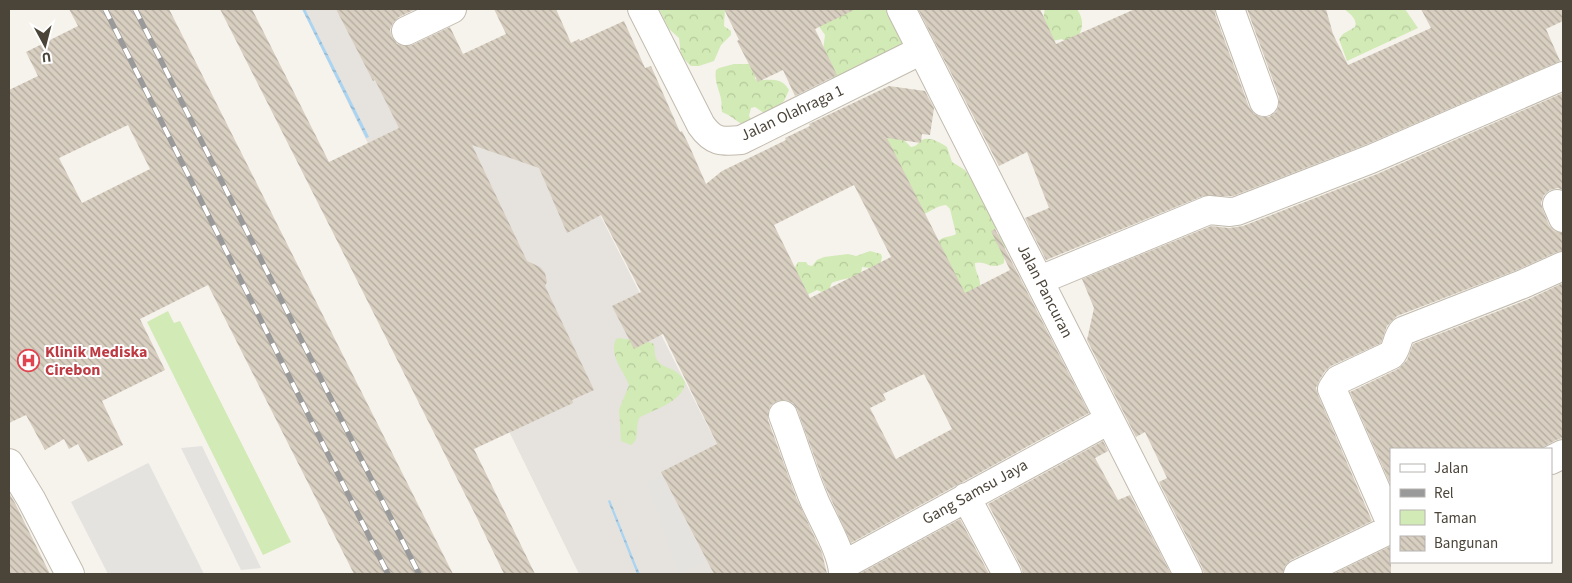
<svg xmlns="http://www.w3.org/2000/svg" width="1572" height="583" viewBox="0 0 1572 583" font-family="'Source Sans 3',sans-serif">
  <defs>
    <pattern id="forest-crowns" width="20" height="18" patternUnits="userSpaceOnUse" patternTransform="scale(1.25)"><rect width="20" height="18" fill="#d2eab5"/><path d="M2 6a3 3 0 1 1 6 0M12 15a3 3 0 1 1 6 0" fill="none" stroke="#b6ca9c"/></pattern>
    <pattern id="water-waves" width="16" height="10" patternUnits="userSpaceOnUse" patternTransform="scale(1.25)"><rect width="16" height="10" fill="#a9d4f2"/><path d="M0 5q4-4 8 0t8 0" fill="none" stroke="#8caec5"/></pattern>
    <pattern id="building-back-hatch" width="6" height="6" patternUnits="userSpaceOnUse" patternTransform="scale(1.25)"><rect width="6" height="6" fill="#d8cfc1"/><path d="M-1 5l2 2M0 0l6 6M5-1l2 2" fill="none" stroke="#b1aa9e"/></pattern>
  </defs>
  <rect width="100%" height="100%" fill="#f6f3ec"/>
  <path fill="#e6e2dd" d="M302,9H375L433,107L566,151L600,215L783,574H579Z"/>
  <path fill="url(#forest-crowns)" d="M659,9H725L724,26L731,31V35L721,45L714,61L699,66H691L681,56L679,38L669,29Z
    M807,9H895L904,45L838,84L832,79L823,50L825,35Z
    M1045,9H1077C1085,21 1083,30 1075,42L1067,43L1062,39L1052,41L1043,19Z
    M1344,9H1405L1418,28L1347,61L1339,39L1343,34L1355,27C1358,19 1349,13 1344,9Z
    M734,64H749L755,75V79C768,82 780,75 789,90L784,101L772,112L764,113L755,107L751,108L749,116L753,122L748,127C737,123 733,116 722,112C721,108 722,103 721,99C719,89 714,81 716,70L719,68Z
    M895,136H900L911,147C918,146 917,143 922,140C929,136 941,143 947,147L952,162L965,170L976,186L986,209L997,220L998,225L995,230L997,234L1006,237L1004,263C991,271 986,260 975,263C975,273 979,274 980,283C982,291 971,303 968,309L938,242C944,235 949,238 956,234L950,209L946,205C937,205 927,214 918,217L880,141Z
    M870,251L881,254L882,257L880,265L869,268L862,267L861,275C855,277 834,281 832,283C831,284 829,290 829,291L825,293L817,290L807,295L794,269L798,262H806L808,265L812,266L817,260L824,257L848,254L856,256Z
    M620,338C630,340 647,340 654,344C655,349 654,355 657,360C662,369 678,367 685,382C685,400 654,410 640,417C634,426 641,439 631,445L621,441L619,410L629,385C624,371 608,355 616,339Z"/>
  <path fill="#d2eab5" d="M168,311L174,323L180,321L291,542L263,555L147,322Z"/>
  <path fill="#e5e3e0" d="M202,446L261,568L241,570L181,448Z
    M148,463L149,464L204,574H108L71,502Z
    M661,476L705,562L681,574H679L647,484Z"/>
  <path fill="url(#water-waves)" d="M302,9H305L369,137L366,138Z
    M610,500L636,565L640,574H637L608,501Z"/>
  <path fill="url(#building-back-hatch)" fill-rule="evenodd" d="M69,9H169L453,574H354L208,285L140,319L165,370L102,401L123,445L88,462L78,444L69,449L64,439L45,450L26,415L9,423V90L38,76L26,52L78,26ZM128,125L150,169L82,203L59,158Z
    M220,9H252L329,162L399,128L375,80L373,81L336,9H416L399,17L393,23L390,30L392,37L397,44L404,46L412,45L450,27L463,54L506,34L494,9H556L571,43L579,39L580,41L624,21L645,68L651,66L680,132L682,131L689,145L706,184L722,171L786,140L785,138L810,126L809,124L889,86L925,91L934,108L930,135L922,134L921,143L887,138L965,293L1010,270L991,231L995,229L1089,413L851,543L825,486L797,409L793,403L786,400L777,401L771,405L768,412V420L796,497L822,553L827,574H714L661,472L717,444L663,334L634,349L612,306L641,292L601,215L567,233L539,168L472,145L527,261L540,267L545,273L547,282L545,286L594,390L572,400L573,403L474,449L535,574H504L477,518ZM854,185L891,257L810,298L774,225ZM924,374L952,429L896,459L870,408L886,400L883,394Z
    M724,9H856L815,29L837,75L795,96L783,70L758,82L737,41L739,40Z
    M918,9H1040L1056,44L1135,9H1215V14L1249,107L1254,114L1262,117H1269L1276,112L1279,105V97L1247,9H1326L1333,34L1348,65L1431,28L1421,9H1563V21L1546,29L1560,61L1365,145L1233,196H1203L1046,260L1025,218L1049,208L1027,152L999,166Z
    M1563,93V190L1558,188L1550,190L1544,195L1541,203L1543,210L1549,225L1554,231L1563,233V251L1557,252L1517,270L1397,316L1387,326L1381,343L1331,366L1325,371L1319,381L1316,388L1318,395L1372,521L1291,560L1285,566L1283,574H1204L1202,567L1159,482L1167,478L1145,432L1136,437L1087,340L1094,308L1082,279L1211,226L1229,228L1243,226L1377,174Z
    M1563,283V438L1556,440L1540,449H1391V481H1389L1350,392L1398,369L1407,360L1413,344L1529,299Z
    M1103,441L1108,451L1095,458L1118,500L1130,495L1171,574H1023L1021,567L988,504Z
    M9,493L15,503L50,574H9Z
    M960,519L989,574H859Z
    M1391,546V574H1333Z"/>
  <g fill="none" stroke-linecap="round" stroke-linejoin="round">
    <defs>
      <path id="street" d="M642,9L701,125C713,142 721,142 741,140L922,50
        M901,9L1188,574
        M1230,9L1264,102
        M406,31L452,9
        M1557,204L1563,218
        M1040,280L1209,210L1230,212L1237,211L1371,159L1563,76
        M783,415C794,444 803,474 815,502C824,522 843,554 843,574
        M1551,460L1563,454
        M9,463L31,499L70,574
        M966,497L1007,574
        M1391,524L1332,389L1338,380L1391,355C1398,348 1396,338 1403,331L1523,284L1563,266
        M843,567L849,562L1109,420
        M1298,574L1391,529"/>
    </defs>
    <use href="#street" stroke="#c2bbae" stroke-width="30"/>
    <use href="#street" stroke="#fff" stroke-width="28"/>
    <defs>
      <path id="rail" d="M105,9L388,574
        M135,9L419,574"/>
    </defs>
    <use href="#rail" stroke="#9a9a9a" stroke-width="5.5"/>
    <use href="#rail" stroke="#fff" stroke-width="4" stroke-dasharray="11" stroke-linecap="butt"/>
  </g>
  <defs>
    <symbol id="hospital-ring" viewBox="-11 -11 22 22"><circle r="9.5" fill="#fff" stroke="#e0444e" stroke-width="1.5"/><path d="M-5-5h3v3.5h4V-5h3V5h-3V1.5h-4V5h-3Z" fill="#e0444e"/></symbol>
  </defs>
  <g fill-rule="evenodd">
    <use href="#hospital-ring" x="16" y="348" width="25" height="25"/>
  </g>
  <g text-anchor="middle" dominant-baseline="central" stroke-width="4" stroke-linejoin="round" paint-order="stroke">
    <g font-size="16" fill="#4b4439" stroke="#fff">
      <text transform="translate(792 113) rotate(-25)">Jalan Olahraga 1</text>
      <text transform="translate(1045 291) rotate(63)">Jalan Pancuran</text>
      <text transform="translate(975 492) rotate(-29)">Gang Samsu Jaya</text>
    </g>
    <g font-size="16" font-weight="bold" fill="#be3a42" stroke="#fff" text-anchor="start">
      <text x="45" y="352">Klinik Mediska<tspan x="45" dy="18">Cirebon</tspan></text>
    </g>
  </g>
  <rect width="1572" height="583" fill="none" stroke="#4b4439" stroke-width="20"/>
  <rect x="1390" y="448" width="162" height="115" fill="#ffffff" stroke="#b7b4b0"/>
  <rect x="1400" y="464" width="25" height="8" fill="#ffffff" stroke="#b7b4b0"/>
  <text x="1434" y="473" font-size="15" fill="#4b4439">Jalan</text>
  <rect x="1400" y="489" width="25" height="8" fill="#9a9a9a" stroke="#b7b4b0"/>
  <text x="1434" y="498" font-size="15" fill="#4b4439">Rel</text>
  <rect x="1400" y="510" width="25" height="15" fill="#d2eab5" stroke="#b7b4b0"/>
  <text x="1434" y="523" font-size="15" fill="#4b4439">Taman</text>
  <rect x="1400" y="536" width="25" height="15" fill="url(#building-back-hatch)" stroke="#b7b4b0"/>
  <text x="1434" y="548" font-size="15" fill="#4b4439">Bangunan</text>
  <g transform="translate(45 45) rotate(173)" stroke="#ffffff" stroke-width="4" paint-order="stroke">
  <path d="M0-4L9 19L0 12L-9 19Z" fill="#4b4439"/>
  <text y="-8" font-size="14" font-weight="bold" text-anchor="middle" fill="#4b4439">U</text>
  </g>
</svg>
